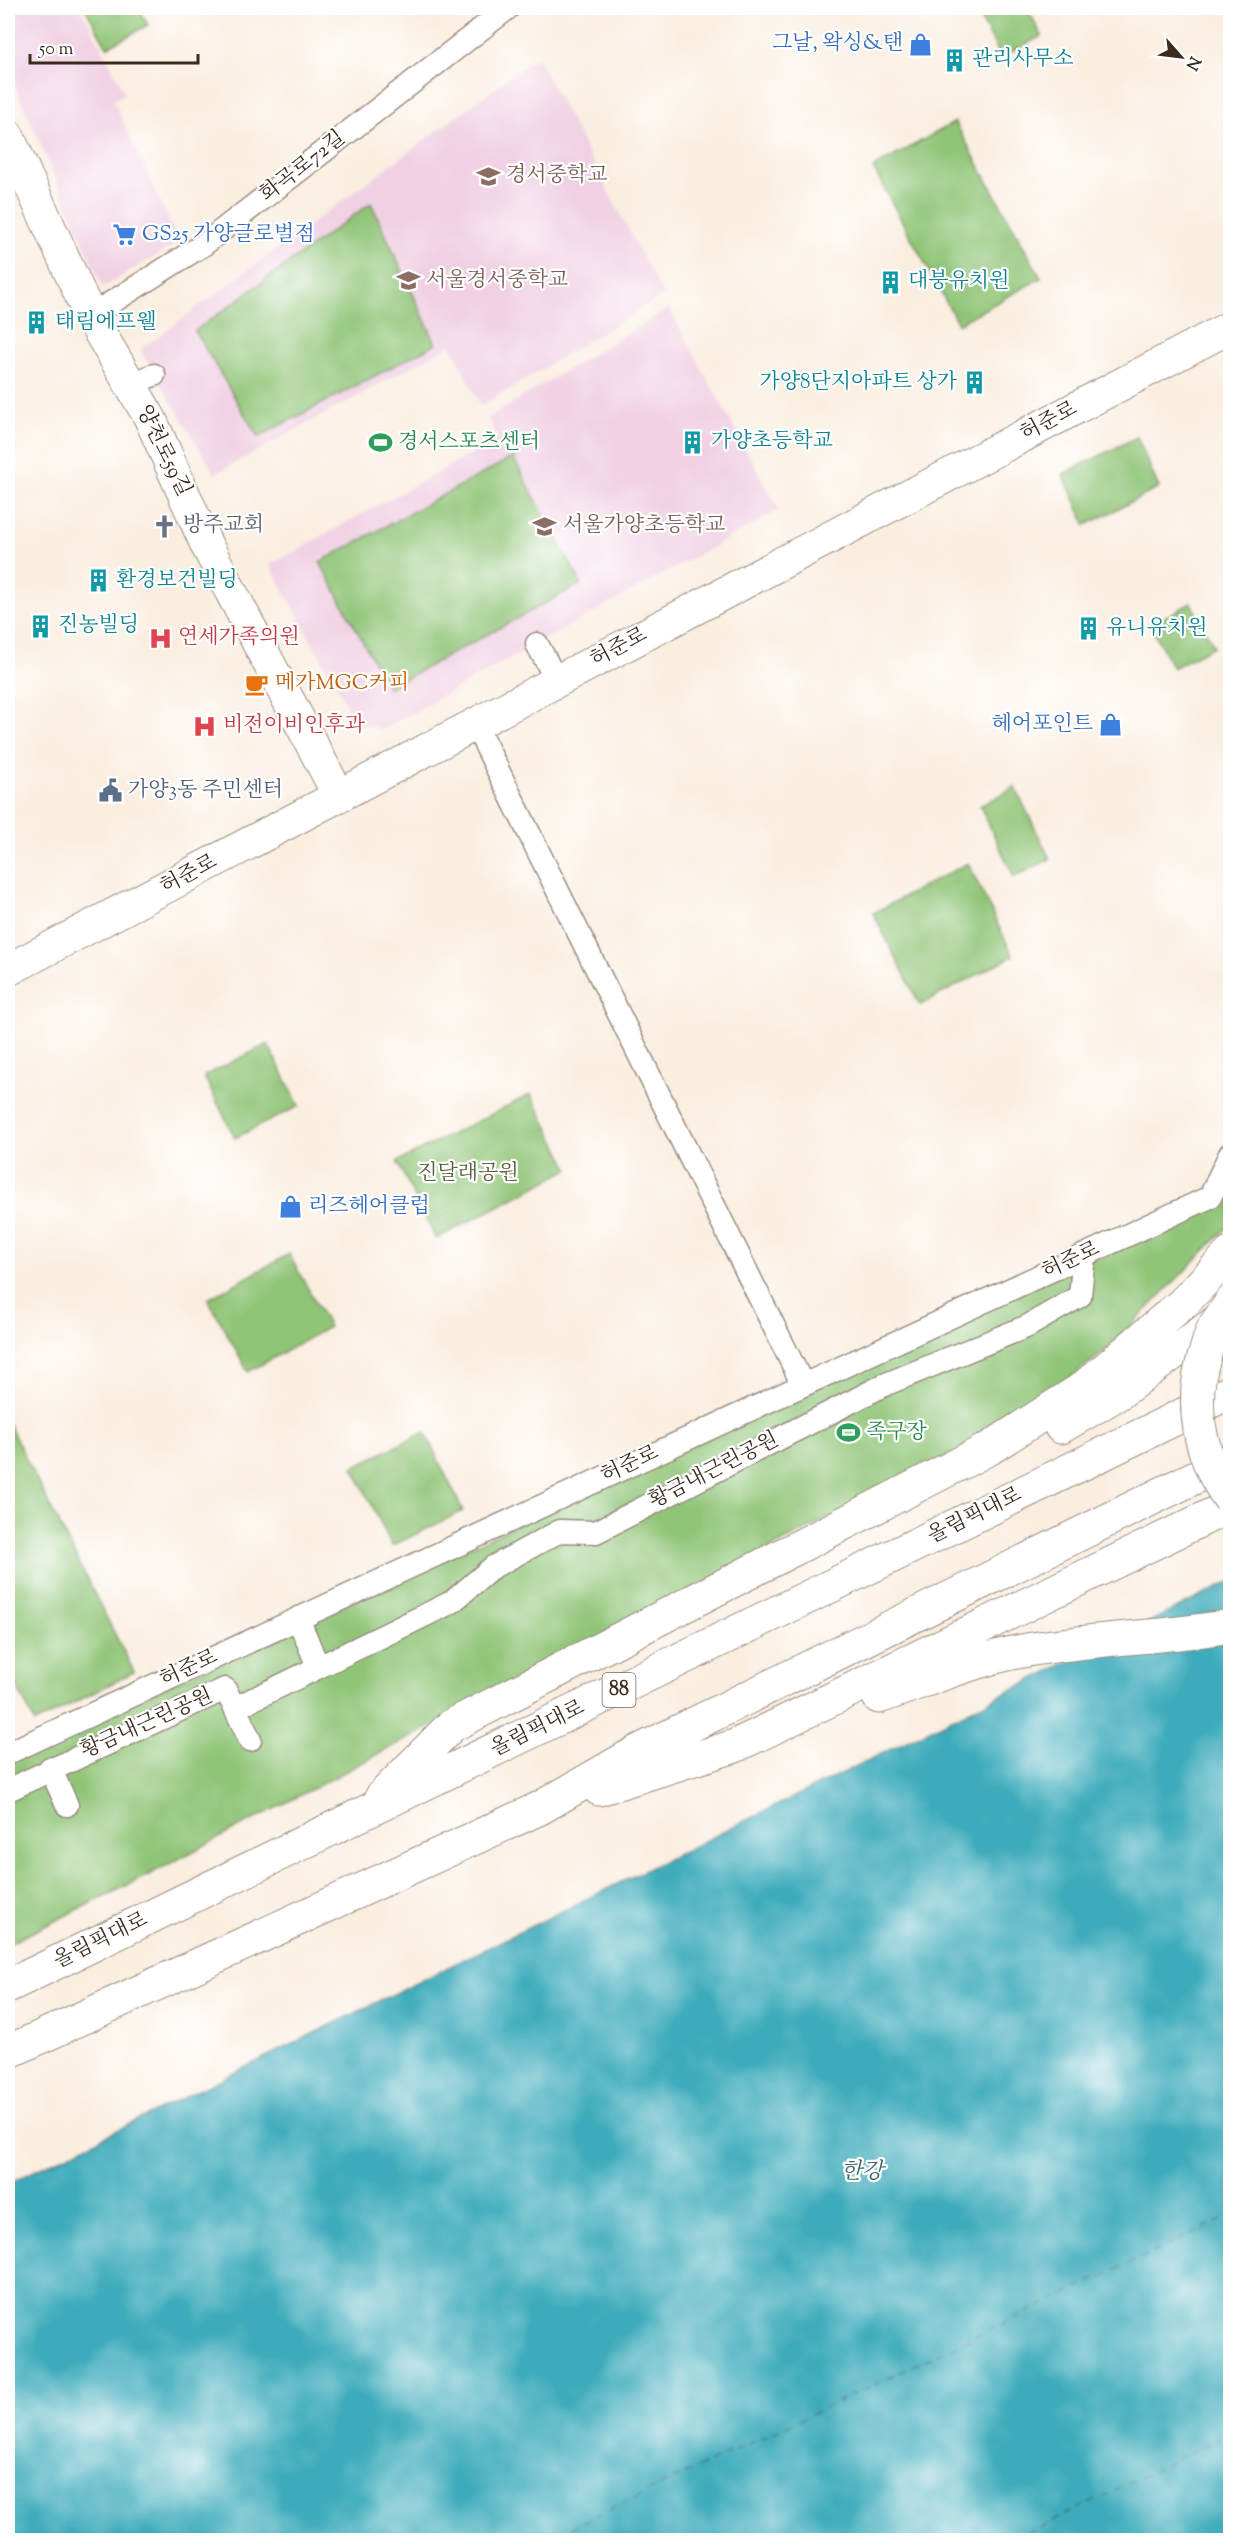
<svg xmlns="http://www.w3.org/2000/svg" width="1238" height="2548" viewBox="0 0 1238 2548" font-family="'Sorts Mill Goudy','Noto Serif KR',serif">
  <rect width="100%" height="100%" fill="#fff"/>
  <filter id="ink" filterUnits="userSpaceOnUse"><feTurbulence type="fractalNoise" baseFrequency=".0167" numOctaves="2"/><feDisplacementMap in="SourceGraphic" scale="12" xChannelSelector="R" yChannelSelector="G"/><feConvolveMatrix kernelMatrix="1 2 1 2 8 2 1 2 1" color-interpolation-filters="sRGB"/></filter>
  <filter id="wash" filterUnits="userSpaceOnUse"><feTurbulence type="fractalNoise" baseFrequency=".008" numOctaves="4" result="noise"/><feDisplacementMap in="SourceGraphic" scale="24" xChannelSelector="R" yChannelSelector="G"/><feGaussianBlur stdDeviation="1.35" result="paint"/><feColorMatrix in="noise" values="0 0 0 0 0 0 0 0 0 0 0 0 0 0 0 0 0 1.4 0 .05"/><feComposite in="paint" operator="in"/></filter>
  <g filter="url(#wash)">
    <rect width="100%" height="100%" fill="#faeee0"/>
    <path fill="#f1d0e3" d="M8,8H81L125,93L113,101L179,242L103,287L8,70Z
      M537,57L663,295L481,406L451,345L215,474L140,350Z
      M669,308L779,510L383,729L357,724L270,565L498,439L488,418Z"/>
    <path fill="#90c577" stroke="#66784a" stroke-width="1.5" d="M85,8H138L148,25L107,47Z
      M975,8H1027L1042,36L1001,57Z
      M955,122L1041,278L958,324L873,168Z
      M371,203L436,344L258,437L195,331Z
      M1137,437L1159,488L1086,525L1063,474Z
      M513,457L581,584L388,688L320,562Z
      M1191,603L1214,646L1173,668L1150,625Z
      M1015,787L1050,859L1014,877L980,806Z
      M968,863L1013,956L920,1005L873,913Z
      M268,1044L299,1106L235,1138L204,1076Z
      M531,1094L569,1169L436,1239L397,1162Z
      M1230,1181V1225L1108,1349L1008,1424L148,1875L8,1944V1759L807,1392L1222,1199Z
      M289,1254L329,1327L248,1372L208,1299Z
      M8,1423L134,1672L35,1723L8,1669Z
      M425,1432L463,1511L392,1546L353,1467Z"/>
    <path fill="#3dabbb" stroke="#3c6a6c" stroke-width="1.5" d="M1230,1582V2540H8V2184Z"/>
    <g fill="none" stroke-linecap="round" stroke-linejoin="round">
      <path stroke="#3c6465" stroke-width="1.5" stroke-dasharray="8 6" stroke-linecap="butt" d="M545,2540L1230,2216
        M1014,2540L1230,2433"/>
    </g>
  </g>
  <g filter="url(#ink)">
    <g fill="none" stroke-linecap="round" stroke-linejoin="round">
      <defs>
        <path id="street" d="M90,316L203,245L508,8
          M129,384L154,375
          M537,644L557,681
          M475,724L803,1385
          M298,1618L318,1667
          M235,1708L250,1740
          M8,1753L1210,1197L1230,1154
          M50,1768L67,1805
          M8,1790L225,1689L235,1708L452,1602L493,1567L560,1531L596,1532L884,1385L1028,1326L1080,1296L1084,1255"/>
        <path id="secondary" d="M8,136L90,316L150,418L207,546L339,796
          M8,970L1230,327"/>
        <path id="highway" d="M1061,1427L1119,1393L1227,1314
          M879,1697C926,1681 973,1660 1022,1651C1091,1638 1162,1638 1230,1626
          M599,1789L735,1746L1230,1506
          M382,1796L451,1726L990,1448L1083,1388L1183,1303L1230,1254
          M8,1986L1230,1392
          M8,2052L540,1808L637,1752L1230,1460"/>
      </defs>
      <use href="#street" stroke="#9a8c7f" stroke-width="25"/>
      <use href="#secondary" stroke="#9a8c7f" stroke-width="34"/>
      <use href="#highway" stroke="#9a8c7f" stroke-width="35"/>
      <use href="#street" stroke="#fff" stroke-width="22"/>
      <use href="#secondary" stroke="#fff" stroke-width="32"/>
      <use href="#highway" stroke="#fff" stroke-width="33"/>
      <defs>
        <path id="highway-bridge" d="M1230,1304C1225,1312 1219,1319 1214,1327C1210,1335 1208,1345 1205,1354C1189,1403 1199,1457 1230,1499"/>
      </defs>
      <use href="#highway-bridge" stroke="#9a8c7f" stroke-width="35" stroke-linecap="butt"/>
      <use href="#highway-bridge" stroke="#fff" stroke-width="33"/>
    </g>
  </g>
  <defs>
    <symbol id="shop-bare" viewBox="-9 -9 18 18"><path d="M-5-2.5h2.3a2.7 3.5 0 0 1 5.4 0H5L5.5 6h-11ZM-1.5-2.5h3a1.5 2.3 0 0 0-3 0Z" fill="#3f7fe0" stroke="#fff" stroke-width="2.5" paint-order="stroke"/></symbol>
    <symbol id="building-bare" viewBox="-9 -9 18 18"><path d="M-4-6H4V6H1V3H-1V6H-4ZM-2.5-4.3h1.7v1.8h-1.7ZM.8-4.3h1.7v1.8H.8ZM-2.5-1h1.7V.8h-1.7ZM.8-1h1.7V.8H.8Z" fill="#0f9aa8" stroke="#fff" stroke-width="2.5" paint-order="stroke"/></symbol>
    <symbol id="school-bare" viewBox="-9 -9 18 18"><path d="M0-5L7-2L0 1L-7-2ZM-4 1L0 2.5L4 1V4Q0 6-4 4Z" fill="#8d6e63" stroke="#fff" stroke-width="2.5" paint-order="stroke"/></symbol>
    <symbol id="supermarket-bare" viewBox="-9 -9 18 18"><path d="M-6-5.5h2.5l.6 2H6L4.5 2H-2.5L-4.4-4H-6ZM-1.5 3.2a1.3 1.3 0 1 0 .1 0ZM3 3.2a1.3 1.3 0 1 0 .1 0Z" fill="#3f7fe0" stroke="#fff" stroke-width="2.5" paint-order="stroke"/></symbol>
    <symbol id="stadium-bare" viewBox="-9 -9 18 18"><path d="M0-5a6.5 5 0 1 0 0 10a6.5 5 0 1 0 0-10ZM-3.5-1.8h7v3.6h-7Z" fill="#2e9e5b" stroke="#fff" stroke-width="2.5" paint-order="stroke"/></symbol>
    <symbol id="church-bare" viewBox="-9 -9 18 18"><path d="M-1.2-6h2.4v3.5h3.3v2.4h-3.3V6h-2.4V-.1h-3.3v-2.4h3.3Z" fill="#6b7280" stroke="#fff" stroke-width="2.5" paint-order="stroke"/></symbol>
    <symbol id="hospital-bare" viewBox="-9 -9 18 18"><path d="M-5-5h3v3.5h4V-5h3V5h-3V1.5h-4V5h-3Z" fill="#e0444e" stroke="#fff" stroke-width="2.5" paint-order="stroke"/></symbol>
    <symbol id="cafe-bare" viewBox="-9 -9 18 18"><path d="M-5.5-4.5H6V0H3Q3 3.5 0 3.5H-2.5Q-5.5 3.5-5.5 0ZM3-3.2v2h1.7v-2ZM-6 4.5H4V6H-6Z" fill="#e8710a" stroke="#fff" stroke-width="2.5" paint-order="stroke"/></symbol>
    <symbol id="civic-bare" viewBox="-9 -9 18 18"><path d="M-.6-6.5H3V-4.5H.6V-3L4-1V1h2V6H-6V1h2V-1L-.6-3ZM-1.2 2.5V6h2.4V2.5Z" fill="#5c6f8a" stroke="#fff" stroke-width="2.5" paint-order="stroke"/></symbol>
  </defs>
  <g fill-rule="evenodd">
    <use href="#shop-bare" x="904" y="28" width="33" height="33"/>
    <use href="#building-bare" x="938" y="44" width="33" height="33"/>
    <use href="#school-bare" x="472" y="160" width="33" height="33"/>
    <use href="#supermarket-bare" x="108" y="218" width="33" height="33"/>
    <use href="#school-bare" x="392" y="264" width="33" height="33"/>
    <use href="#building-bare" x="874" y="266" width="33" height="33"/>
    <use href="#building-bare" x="20" y="306" width="33" height="33"/>
    <use href="#building-bare" x="958" y="366" width="33" height="33"/>
    <use href="#building-bare" x="676" y="426" width="33" height="33"/>
    <use href="#stadium-bare" x="364" y="426" width="33" height="33"/>
    <use href="#church-bare" x="148" y="510" width="33" height="33"/>
    <use href="#school-bare" x="528" y="510" width="33" height="33"/>
    <use href="#building-bare" x="82" y="564" width="33" height="33"/>
    <use href="#building-bare" x="24" y="610" width="33" height="33"/>
    <use href="#building-bare" x="1072" y="612" width="33" height="33"/>
    <use href="#hospital-bare" x="144" y="622" width="33" height="33"/>
    <use href="#cafe-bare" x="240" y="668" width="33" height="33"/>
    <use href="#shop-bare" x="1094" y="708" width="33" height="33"/>
    <use href="#hospital-bare" x="188" y="710" width="33" height="33"/>
    <use href="#civic-bare" x="94" y="774" width="33" height="33"/>
    <use href="#shop-bare" x="274" y="1190" width="33" height="33"/>
    <use href="#stadium-bare" x="832" y="1416" width="33" height="33"/>
  </g>
  <g text-anchor="middle" dominant-baseline="central" stroke-width="4.5" stroke-linejoin="round" paint-order="stroke">
    <rect fill="#fff" stroke="#766a62" stroke-width="1.5" x="602.5" y="1673" width="33" height="34" rx="4.5"/>
    <g font-size="20" font-weight="bold" fill="#3b2a1e">
      <text x="619" y="1690">88</text>
    </g>
    <g font-size="21" fill="#366cbe" stroke="#fff" text-anchor="end">
      <text x="903" y="44">그날, 왁싱&amp;탠</text>
      <text x="142" y="235" text-anchor="start">GS25 가양글로벌점</text>
      <text x="1093" y="725">헤어포인트</text>
      <text x="308" y="1207" text-anchor="start">리즈헤어클럽</text>
    </g>
    <g font-size="21" fill="#0d838f" stroke="#fff" text-anchor="start">
      <text x="972" y="60">관리사무소</text>
      <text x="908" y="282">대붕유치원</text>
      <text x="55" y="323">태림에프웰</text>
      <text x="957" y="383" text-anchor="end">가양8단지아파트 상가</text>
      <text x="711" y="442">가양초등학교</text>
      <text x="116" y="581">환경보건빌딩</text>
      <text x="58" y="626">진농빌딩</text>
      <text x="1106" y="629">유니유치원</text>
    </g>
    <g font-size="21" fill="#3b2a1e" stroke="#fff">
      <text transform="translate(303 167) rotate(-38)">화곡로72길</text>
      <text transform="translate(1049 422) rotate(-28)">허준로</text>
      <text transform="translate(163 451) rotate(64)">양천로59길</text>
      <text transform="translate(619 648) rotate(-28)">허준로</text>
      <text transform="translate(189 875) rotate(-28)">허준로</text>
      <text transform="translate(1071 1261) rotate(-25)">허준로</text>
      <text transform="translate(630 1465) rotate(-25)">허준로</text>
      <text transform="translate(714 1471) rotate(-27)">황금내근린공원</text>
      <text transform="translate(975 1516) rotate(-26)">올림픽대로</text>
      <text transform="translate(189 1669) rotate(-25)">허준로</text>
      <text transform="translate(147 1724) rotate(-24)">황금내근린공원</text>
      <text transform="translate(538 1729) rotate(-26)">올림픽대로</text>
      <text transform="translate(101 1941) rotate(-26)">올림픽대로</text>
    </g>
    <g font-size="21" fill="#785e54" stroke="#fff" text-anchor="start">
      <text x="506" y="176">경서중학교</text>
      <text x="426" y="281">서울경서중학교</text>
      <text x="563" y="526">서울가양초등학교</text>
    </g>
    <g font-size="21" fill="#27864d" stroke="#fff" text-anchor="start">
      <text x="398" y="443">경서스포츠센터</text>
      <text x="866" y="1433">족구장</text>
    </g>
    <g font-size="21" fill="#5b616d" stroke="#fff" text-anchor="start">
      <text x="183" y="526">방주교회</text>
    </g>
    <g font-size="21" fill="#be3a42" stroke="#fff" text-anchor="start">
      <text x="178" y="638">연세가족의원</text>
      <text x="223" y="726">비전이비인후과</text>
    </g>
    <g font-size="21" fill="#c56008" stroke="#fff" text-anchor="start">
      <text x="275" y="684">메가MGC커피</text>
    </g>
    <g font-size="21" fill="#4e5e75" stroke="#fff" text-anchor="start">
      <text x="128" y="791">가양3동 주민센터</text>
    </g>
    <g font-size="21" fill="#59603d" stroke="#fff">
      <text x="468" y="1174">진달래공원</text>
    </g>
    <g font-size="22" font-style="italic" fill="#3c6465" stroke="#fff">
      <text x="862" y="2173">한강</text>
    </g>
  </g>
  <rect width="1238" height="2548" fill="none" stroke="#fff" stroke-width="30"/>
  <g transform="translate(1181 57) rotate(118)" stroke="#ffffff" stroke-width="4.5" paint-order="stroke">
  <path d="M0-4.5L10 22L0 15L-10 22Z" fill="#3b2a1e"/>
  <text y="-9" font-size="16" font-weight="bold" text-anchor="middle" fill="#3b2a1e">N</text>
  </g>
  <path d="M30 54v9h168v-9" fill="none" stroke="#3b2a1e" stroke-width="3"/>
  <text x="39" y="54" font-size="18" fill="#3b2a1e" stroke="#ffffff" stroke-width="4.5" paint-order="stroke">50 m</text>
</svg>
